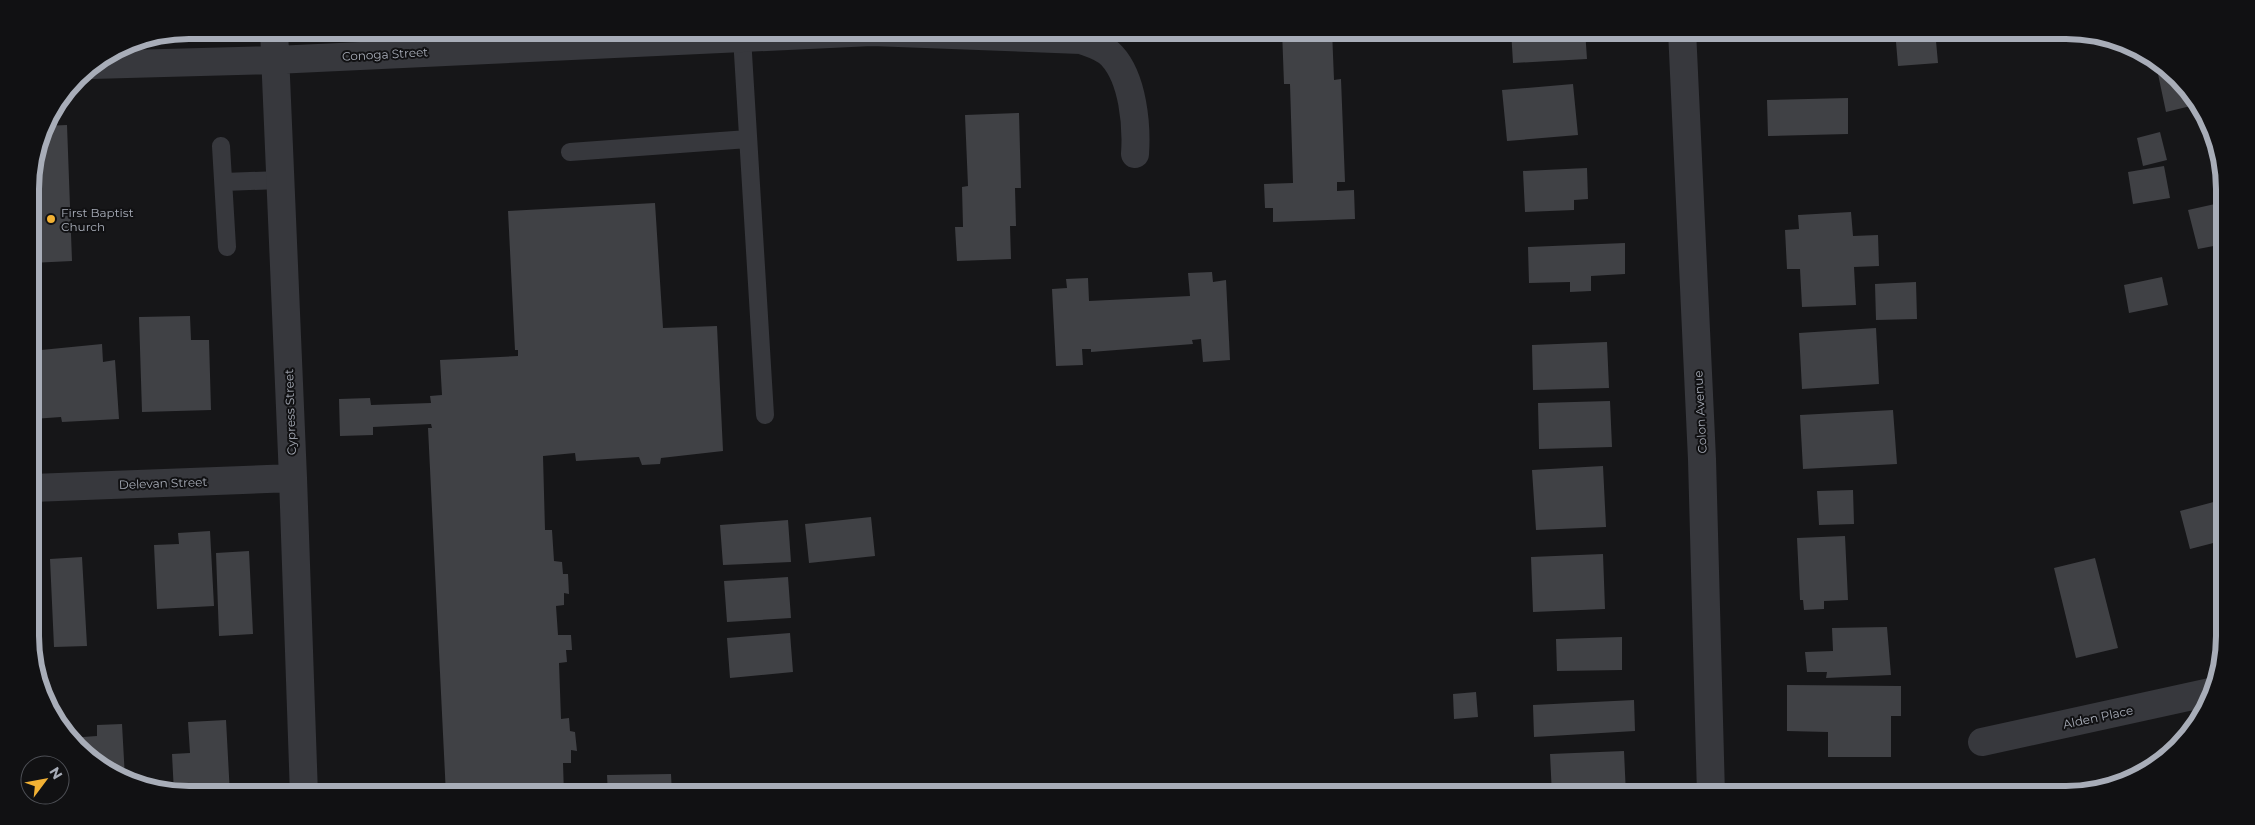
<svg xmlns="http://www.w3.org/2000/svg" width="2255" height="825" viewBox="0 0 2255 825" font-family="Montserrat,sans-serif">
  <rect width="100%" height="100%" fill="#161618"/>
  <path fill="#404145" d="M1282,30H1332L1334,80L1341,79L1345,182H1337V191L1354,190L1355,219L1273,222V208H1265L1264,184L1293,183L1290,84H1284Z
    M1511,30H1585L1587,59L1513,63Z
    M1760,30H1865V32L1776,35V38L1760,39Z
    M1895,30H1935L1938,63L1898,66Z
    M2168,72L2186,84L2199,104L2166,112L2158,74Z
    M1573,84L1578,135L1507,141L1502,90Z
    M1848,98V134L1768,136L1767,100Z
    M1019,113L1021,188H1015L1016,226H1010L1011,259L957,261L955,227H963L962,187L968,186L965,115Z
    M67,125L72,261L31,263L30,178L44,126Z
    M2160,132L2167,160L2143,166L2137,138Z
    M2164,166L2170,198L2133,204L2128,172Z
    M1587,168L1588,199L1574,200V210L1525,212L1523,171Z
    M2224,202V244L2198,249L2188,210Z
    M655,203L663,328L717,326L723,451L661,458L660,464L642,465L639,457L576,461L575,453L543,456L545,530H552L554,561L562,562L563,574H568L569,594L564,593V605L556,606L558,635H571L572,650H566L567,662L559,663L561,719L569,718L570,731L575,732L577,751L571,750V763H563L564,795H446L428,428H432L431,424L373,427V435L340,436L339,399L370,398L371,405L431,403L430,396L442,395L440,360L518,356V350H515L508,211Z
    M1851,212L1853,236L1878,235L1879,266L1854,267L1856,305L1802,307L1800,269H1787L1785,230L1799,229L1798,215Z
    M1625,243V274L1591,276V291L1570,292V282L1529,283L1528,247Z
    M1212,272L1213,282L1226,280L1230,360L1203,362L1201,339L1192,340L1193,344L1091,352V349H1082L1083,365L1056,366L1052,289L1067,288L1066,279L1088,278L1089,301L1190,296L1188,273Z
    M2162,277L2168,305L2129,313L2124,285Z
    M1916,282L1917,319L1876,320L1875,284Z
    M190,316L191,340H209L211,410L142,412L139,317Z
    M1876,328L1879,384L1802,389L1799,333Z
    M1607,342L1609,388L1533,390L1532,345Z
    M102,344L103,362L115,360L119,419L62,422L61,417L33,419L31,351Z
    M1610,401L1612,447L1539,449L1538,403Z
    M1893,410L1897,464L1803,469L1800,415Z
    M1603,466L1606,527L1536,530L1532,470Z
    M1853,490L1854,524L1819,525L1817,491Z
    M2221,500L2225,515V540L2190,549L2180,511Z
    M871,517L875,556L809,563L805,524Z
    M788,520L791,562L723,565L720,525Z
    M210,531L214,606L157,609L154,545L179,544L178,533Z
    M1845,536L1848,600L1824,601V609L1804,610L1803,600H1800L1797,538Z
    M32,540H37V613H33Z
    M249,551L253,634L219,636L216,553Z
    M1603,554L1605,609L1533,612L1531,557Z
    M82,557L87,646L54,647L50,559Z
    M2095,558L2118,648L2076,658L2054,568Z
    M788,577L791,618L727,622L724,581Z
    M1887,627L1891,675L1826,678L1827,672H1807L1805,652L1833,651L1832,628Z
    M790,633L793,672L730,678L727,638Z
    M1622,637V670L1557,671L1556,639Z
    M1787,685L1901,686V716H1891V757H1828V732L1787,731Z
    M1476,692L1478,717L1454,719L1453,694Z
    M1634,700L1635,731L1534,737L1533,705Z
    M226,720L230,795H188L174,793L172,754L190,753L188,722Z
    M122,724L125,778L70,741L69,738L97,736V725Z
    M1624,751L1626,795H1552L1550,754Z
    M2159,763L2118,787L2100,790L2098,780Z
    M671,774L672,795H608L607,775Z"/>
  <g fill="none" stroke-linecap="round" stroke-linejoin="round">
    <path stroke="#37383d" stroke-width="18" d="M413,30L414,53
      M468,30L470,50
      M742,37L765,415
      M221,146L227,247
      M570,152L748,139
      M224,182L280,180"/>
    <path stroke="#37383d" stroke-width="28" d="M274,30L293,478L304,795
      M1682,30L1702,459L1711,795
      M91,65L275,60L872,32L1081,40C1092,44 1104,47 1112,56C1133,79 1137,125 1135,154
      M32,488L293,478
      M1982,742L2215,691"/>
  </g>
  <circle fill="#f2b134" stroke="#111113" stroke-width="2" cx="51" cy="219" r="5"/>
  <g text-anchor="middle" dominant-baseline="central" stroke-width="4" stroke-linejoin="round" paint-order="stroke">
    <g font-size="12" fill="#a8adb8" stroke="#111113">
      <text transform="translate(385 54) rotate(-3)">Conoga Street</text>
      <text transform="translate(290 412) rotate(-92)">Cypress Street</text>
      <text transform="translate(1700 412) rotate(-93)">Colon Avenue</text>
      <text transform="translate(163 483) rotate(-2)">Delevan Street</text>
      <text transform="translate(2098 717) rotate(-12)">Alden Place</text>
    </g>
    <g font-size="12" fill="#a8adb8" stroke="#111113" text-anchor="start">
      <text x="61" y="212">First Baptist<tspan x="61" dy="14">Church</tspan></text>
    </g>
  </g>
  <path d="M0 0H2255V825H0ZM189 39H2066A150 150 0 0 1 2216 189V636A150 150 0 0 1 2066 786H189A150 150 0 0 1 39 636V189A150 150 0 0 1 189 39Z" fill="#111113" fill-rule="evenodd"/>
  <path fill="none" stroke="#a8adb8" stroke-width="6" d="M189 39H2066A150 150 0 0 1 2216 189V636A150 150 0 0 1 2066 786H189A150 150 0 0 1 39 636V189A150 150 0 0 1 189 39Z"/>
  <g transform="translate(45 780) rotate(58)"><circle r="24" fill="#111113" stroke="#4d4f55"/>
  <path d="M0-4L9 19L0 12L-9 19Z" fill="#f2b134"/>
  <text y="-8" font-size="14" font-weight="bold" text-anchor="middle" fill="#a8adb8">N</text>
  </g>
</svg>
